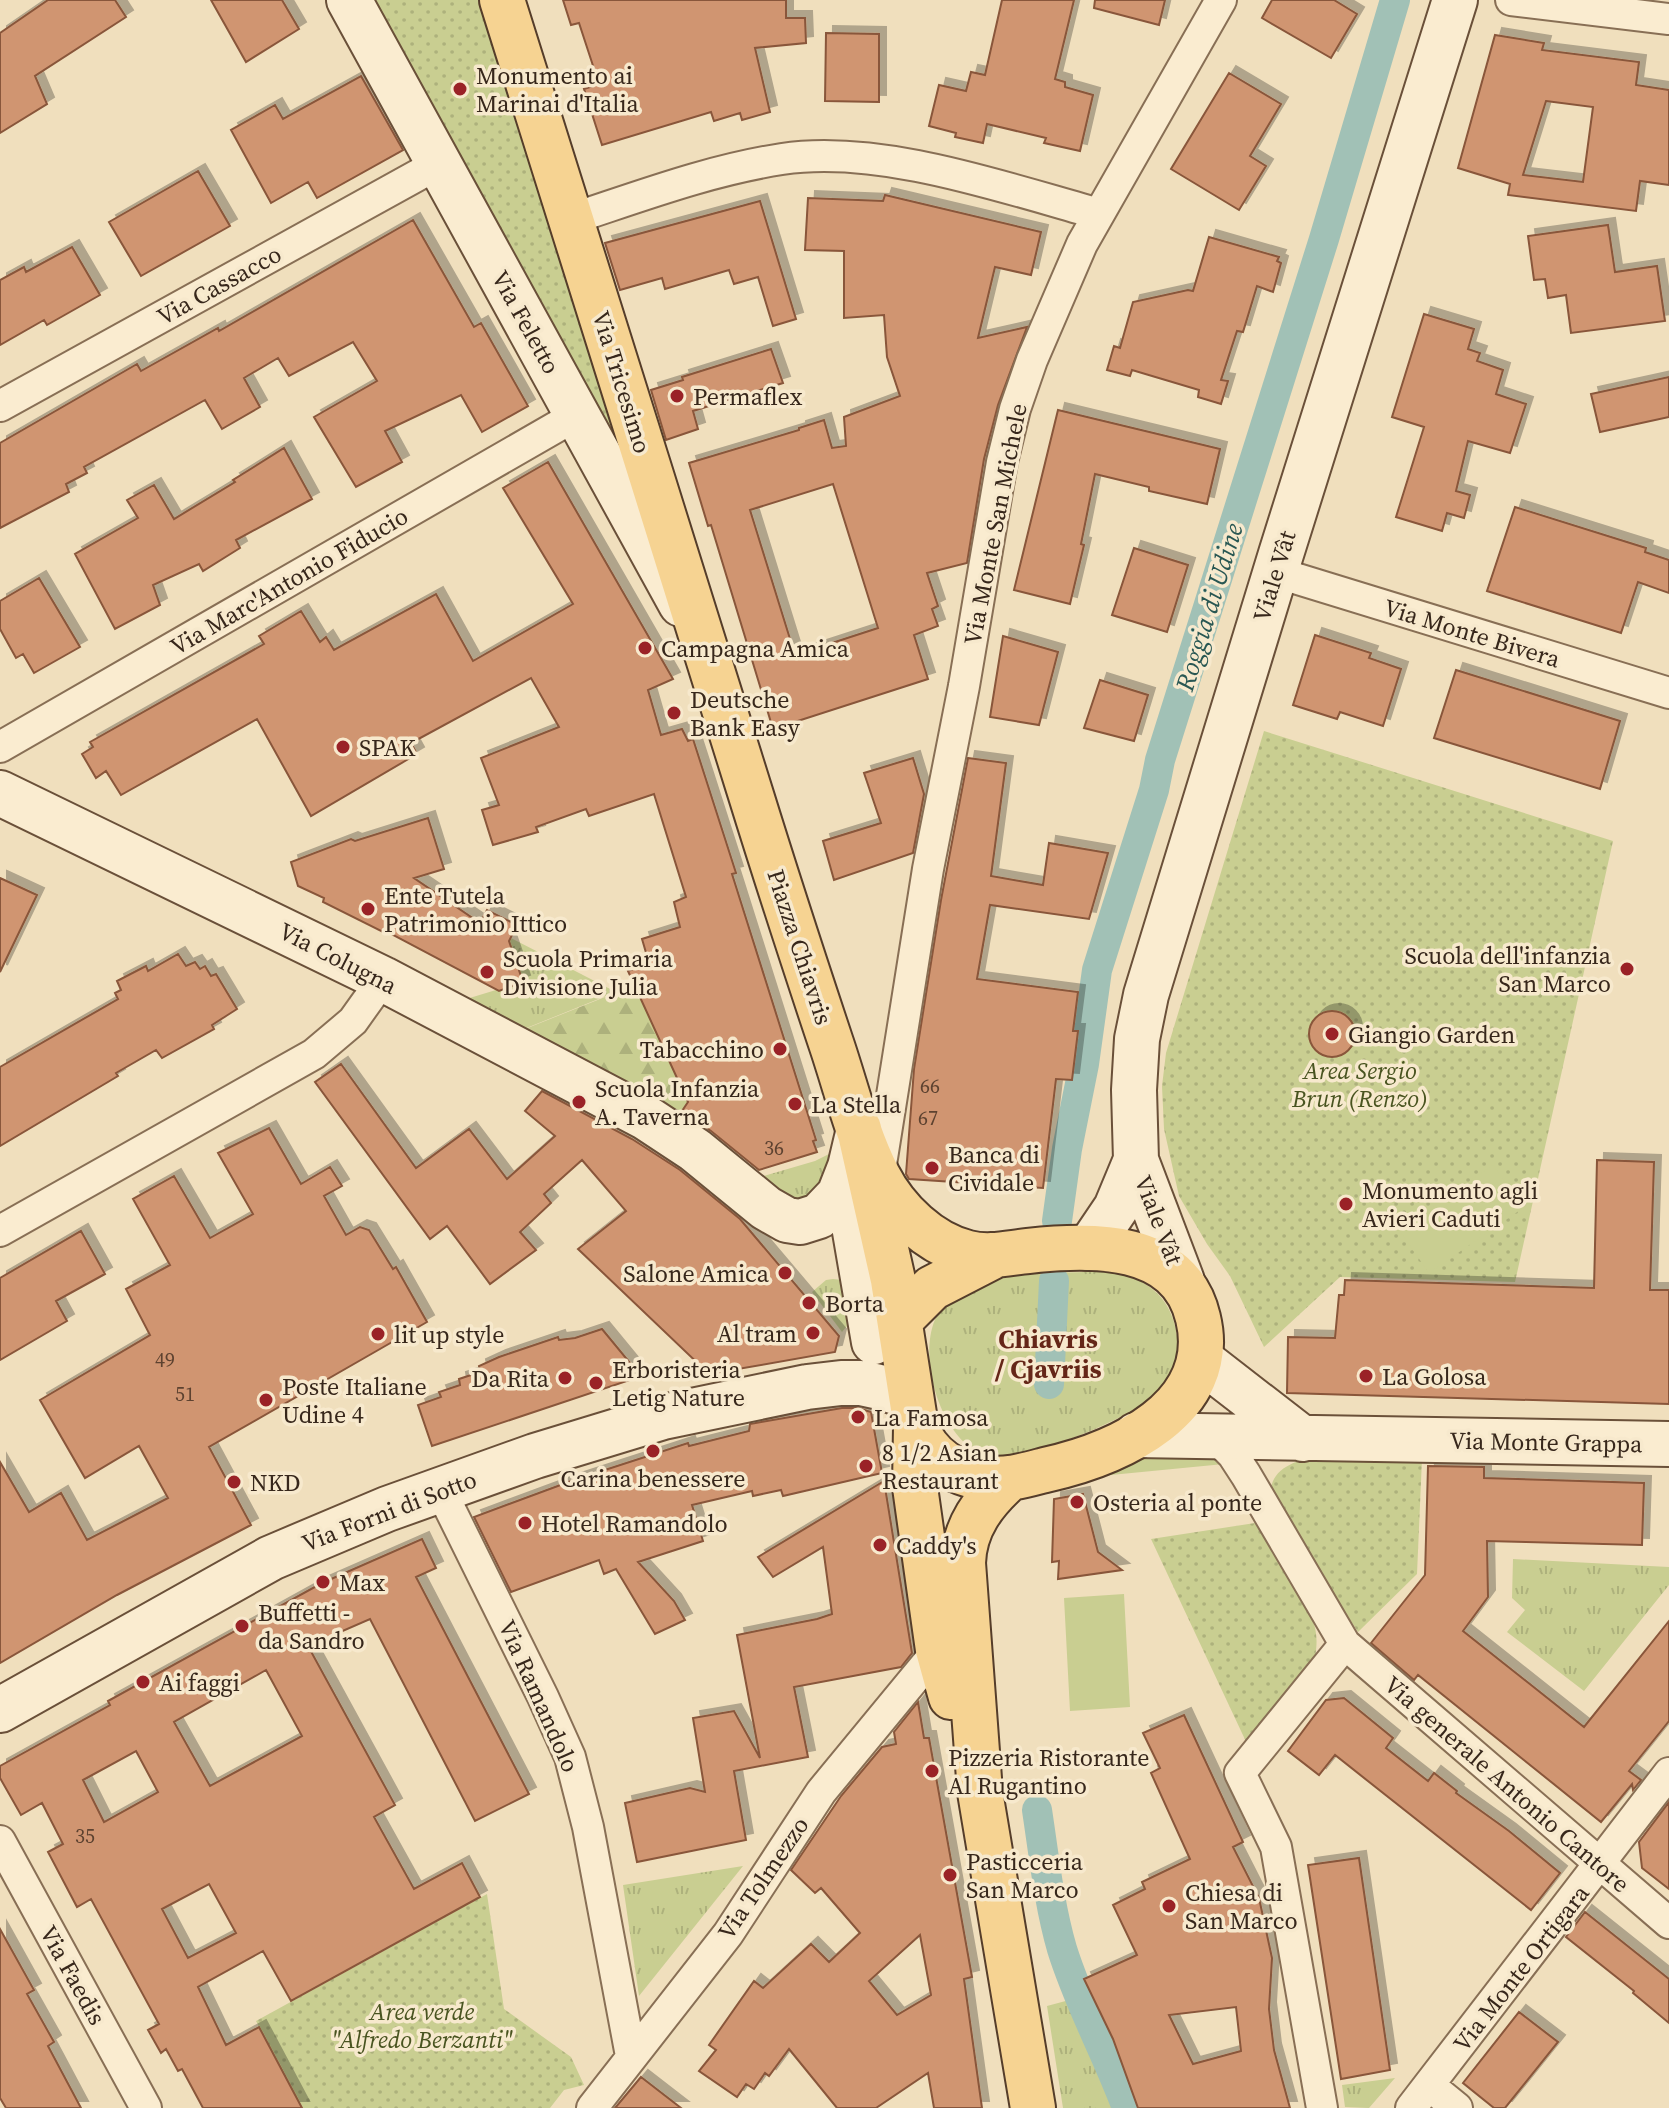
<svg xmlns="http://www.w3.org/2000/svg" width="1669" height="2108" viewBox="0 0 1669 2108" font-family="'Source Serif 4',serif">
  <defs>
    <pattern id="grass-tufts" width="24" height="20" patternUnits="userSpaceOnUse" patternTransform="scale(2)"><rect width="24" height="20" fill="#c9ce91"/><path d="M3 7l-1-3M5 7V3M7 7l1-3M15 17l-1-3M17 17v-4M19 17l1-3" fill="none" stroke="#adb17c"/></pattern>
    <pattern id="forest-firs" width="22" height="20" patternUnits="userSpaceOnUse" patternTransform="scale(2)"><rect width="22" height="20" fill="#c9ce91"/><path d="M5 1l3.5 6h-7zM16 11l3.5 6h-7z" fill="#adb17c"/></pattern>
    <pattern id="park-dots" width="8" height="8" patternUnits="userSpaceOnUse" patternTransform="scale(2)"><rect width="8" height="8" fill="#c9ce91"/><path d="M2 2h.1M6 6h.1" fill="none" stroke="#adb17c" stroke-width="1.8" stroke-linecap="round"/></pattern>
    <filter id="shadow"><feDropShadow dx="7" dy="-7" stdDeviation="0" flood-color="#0004"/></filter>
  </defs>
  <rect width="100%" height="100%" fill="#f0dfbd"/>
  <path fill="url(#grass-tufts)" d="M507,936L616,992L519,1031L463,1000L522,982Z
    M833,1152L834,1172L800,1207L753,1179L815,1161Z
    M1112,1271C1141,1278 1165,1291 1174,1322C1180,1344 1180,1366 1165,1385C1142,1415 1050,1450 1012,1455C1003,1456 992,1457 982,1454C935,1437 907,1328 952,1298C996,1268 1061,1274 1112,1271Z
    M833,1279L852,1281V1320L842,1332L812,1292L826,1280Z
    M1513,1559L1669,1567V1585L1584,1691L1507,1632L1525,1610L1512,1598Z
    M743,1866L639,1996L623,1885Z
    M1073,1999L1119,2105L1120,2108H1063L1047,2006Z
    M1395,2078L1369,2108L1345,2107L1342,2085Z"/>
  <path fill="url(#forest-firs)" d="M635,985L688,1102L677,1118L520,1031Z"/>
  <path fill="url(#park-dots)" d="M366,0H481L636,498Z
    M1264,731L1613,841L1515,1282L1340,1277L1264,1347L1230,1276L1207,1244L1179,1196L1164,1129L1162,1086L1166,1053Z
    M1311,1457L1422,1459L1417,1574L1358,1632L1271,1496C1269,1471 1290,1463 1311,1457Z
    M1255,1523L1309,1611C1317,1628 1318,1640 1315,1658L1249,1748L1151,1539Z
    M487,1894L504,2009L571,2057L584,2085L564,2090L550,2108H302L256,2021Z"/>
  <path fill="#c9ce91" d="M1493,1165L1523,1208L1429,1273L1399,1230Z
    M1203,1447L1224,1464L1080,1478L1124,1459Z
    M1124,1594L1130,1707L1070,1711L1064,1598Z"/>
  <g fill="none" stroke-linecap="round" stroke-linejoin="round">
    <path stroke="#a1c1b6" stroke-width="30" d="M1057,1221L1067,1149L1084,1064L1097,970L1154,790L1160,760L1324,239L1395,0
      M1049,1384L1054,1281
      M1037,1810C1044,1856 1049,1904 1062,1949C1079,2004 1107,2054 1127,2108"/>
  </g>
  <path fill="#d09571" stroke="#89563a" stroke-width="2" fill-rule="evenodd" filter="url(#shadow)" d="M48,0H115L126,17L35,76L47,104L0,133V33Z
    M211,0H282L299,29L246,62Z
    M563,0H786V18H805L806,43L755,48L770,112L742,120L740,113L714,121L711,112L602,145L584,89L599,84L579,23L571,25Z
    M1002,0H1074L1055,79L1065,82V87L1093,95L1080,151L1044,143L1046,138L987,124L983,143L955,137L956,133L929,126L939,85L966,91L971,72L985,75Z
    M1095,0H1165L1159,25L1094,8Z
    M1272,0H1334L1357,14L1331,58L1262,18Z
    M826,33L879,34V102L825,101Z
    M1495,35L1544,43L1542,50L1639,62L1636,85L1669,90V185L1640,181L1636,211L1508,195L1510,184L1458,168ZM1546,101L1593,107L1583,182L1523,175Z
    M1229,73L1281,104L1250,156L1266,166L1239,210L1171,169Z
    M361,76L403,150L317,198L308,182L271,203L231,130L275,105L283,119Z
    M198,171L230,226L141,276L109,222Z
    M885,195L1041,232L1031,275L995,267L978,338L1027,327L998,405L984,459L967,563L927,573L938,606L932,609L938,626L914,635L928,679L773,729L711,525L708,526L689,463L799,430V428L824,420L832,448L846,446L844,417L900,396L887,357L884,315L844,318V251L805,250L808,198L883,201ZM833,484L878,628L795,655L750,510Z
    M760,201L796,319L773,326L758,277L734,284L729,270L665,289L662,278L620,290L605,243Z
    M413,220L474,327L481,323L528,406L482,432L461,395L385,431L402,462L356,487L314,417L377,381L353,342L289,376L278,358L244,378L260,407L222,429L205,400L84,467L87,473L66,484L69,492L0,528V443L137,364L141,371L218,328L219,331Z
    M1608,225L1615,272L1657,266L1665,321L1571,333L1566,295L1548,298L1545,279L1534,280L1528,236Z
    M1209,237L1279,257L1277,261L1281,263L1273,292L1257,286L1243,332L1237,331L1221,380L1228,381L1221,404L1198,397L1199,390L1132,370L1130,376L1107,370L1114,346L1120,348L1133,302L1188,290L1193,291Z
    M72,247L100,295L47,325L44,320L0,345V280L24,267L26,272Z
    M1424,314L1474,329L1468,349L1480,353L1477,361L1503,370L1496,394L1526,404L1510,453L1468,441L1456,491L1470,495L1464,518L1447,513L1442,531L1396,517L1424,427L1392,417Z
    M771,349L783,383L693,411L698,429L666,440L651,390L683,380L682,377Z
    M1669,377V417L1600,432L1591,394Z
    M1058,410L1220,449L1207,504L1149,491V487L1095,474L1081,544L1084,545L1070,604L1014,590Z
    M284,448L312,499L236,540L240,548L203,571L199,564L153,585L160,605L115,629L75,554L138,518L127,500L154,485L174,519L235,482L233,480Z
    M548,462L673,679L648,690L661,735L682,729L688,741L693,739L736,873L732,874L816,1140L813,1141L817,1152L759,1170L711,1131L682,1111L688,1102L628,971L649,963L642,939L680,927L674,902L686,897L654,794L589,816L586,809L536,827L538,832L493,845L482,810L499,805L481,758L559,727L531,678L411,743L417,754L311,816L257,719L121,795L106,771L96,778L82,754L93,747L90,742L264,644L259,636L301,611L320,642L326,637L334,650L436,594L473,661L573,604L503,488Z
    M1515,507L1646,548L1645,552L1669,560V593L1638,582L1621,633L1487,591Z
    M1134,548L1188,565L1167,632L1112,615Z
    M39,578L80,647L34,673L23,654L16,658L0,629V601Z
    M1315,635L1371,653L1369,658L1401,669L1383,726L1340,712L1337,719L1293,705Z
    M1003,636L1058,652L1039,725L990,717Z
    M1456,670L1620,721L1600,789L1434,738Z
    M1100,680L1148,695L1134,741L1084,728Z
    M913,758L924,794L913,853L834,880L823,841L881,823L864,773Z
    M968,758L1006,763L991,876L1043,885L1049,843L1108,853L1089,919L990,905L977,979L1078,992L1073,1031H1078L1072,1080L1056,1079L1043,1188L909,1179L906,1174L914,1069L941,900Z
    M428,818L444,869L414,878L480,923L487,910L517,925L509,941L523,982L499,991L384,930L383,932L323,902L324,898L298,886L291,862L351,839L355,841Z
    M0,878L37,895L0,972Z
    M178,954L186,966L195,962L200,969L205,966L211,976L216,974L237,1009L212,1025L214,1029L162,1058L156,1050L116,1073L118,1076L0,1146V1067L118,999L115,993L121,990L117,981L146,966L148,971Z
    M1309 1034a23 23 0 1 1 46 0a23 23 0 1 1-46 0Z
    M341,1064L416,1168L469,1129L507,1179L555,1136L525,1111L542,1091L632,1139L680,1170L740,1219L839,1336L835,1352L709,1374L578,1249L626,1211L582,1160L544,1194L551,1203L520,1232L536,1250L490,1284L447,1226L430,1239L315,1082Z
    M269,1128L301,1184L330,1167L342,1186L324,1196L346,1235L360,1227L369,1230L393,1269L396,1267L427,1322L209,1447L251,1525L117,1595L0,1663V1462L29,1512L61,1493L87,1540L168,1498L139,1446L85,1478L40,1400L150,1335L126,1289L170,1265L133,1199L174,1176L210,1238L253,1214L218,1153Z
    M1597,1160L1654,1162L1650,1290H1669V1404L1287,1393L1288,1337L1335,1338L1339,1295H1344L1345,1280L1594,1288Z
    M81,1231L105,1274L56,1301L67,1321L0,1360V1278Z
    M602,1329L635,1369L630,1372L633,1379L432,1446L418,1405L441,1397L439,1392L460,1385L459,1379L480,1372L479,1366L499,1357L558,1337L559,1340L575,1338Z
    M842,1408H858L871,1412L882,1473L783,1496L781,1490L753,1496L752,1491L692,1505L703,1541L638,1562L674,1601L685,1620L655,1634L616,1569L604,1574L599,1560L511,1592L474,1517L574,1480L688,1443L689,1446L749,1431L750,1424Z
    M1428,1466L1484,1467V1478L1644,1483L1642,1545L1487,1541L1488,1597L1463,1631L1584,1727L1669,1621V1721L1629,1771L1641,1780L1633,1790L1632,1784L1601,1822L1418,1675L1414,1680L1371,1643L1425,1575Z
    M884,1481L912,1653L901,1667L794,1687L808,1757L734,1771L746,1840L637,1862L625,1803L690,1788L705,1792L693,1718L734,1711L760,1758L737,1635L817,1619L832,1614L823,1547L773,1577L758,1557Z
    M1083,1494L1098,1552L1122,1570L1058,1579L1059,1561L1052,1562L1054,1499Z
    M422,1539L436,1568L416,1577L529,1794L475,1821L370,1619L308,1646L395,1805L374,1817L414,1889L462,1863L480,1897L291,2001L263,1951L198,1987L226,2045L259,2027L302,2108H203L182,2069L178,2071L166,2049L161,2053L148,2030L159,2024L91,1899L77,1907L48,1852L63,1844L42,1803L21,1815L0,1778V1766L110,1705L108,1701L322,1583ZM266,1670L302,1736L210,1786L174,1722ZM136,1751L158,1792L104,1822L83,1780ZM209,1884L236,1933L188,1958L162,1909Z
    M1344,1698L1393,1738L1386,1748L1428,1781L1434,1773L1457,1791L1456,1793L1509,1831L1560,1873L1531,1910L1335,1755L1319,1775L1288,1751L1326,1700Z
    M918,1702L924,1738H929L972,1977L964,1979L982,2108H934L928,2073L876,2108H837L789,2049L769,2076L765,2073L754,2089L746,2084L737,2097L699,2071L716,2050L709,2045L754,1981L763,1988L811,1944L829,1962L860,1933L821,1888L815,1893L791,1870L841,1796L882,1747L896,1744L894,1732ZM920,1935L931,1995L897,2015L869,1981Z
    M1184,1715L1243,1842L1233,1847L1259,1898L1272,1958L1269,2009L1274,2050L1290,2108H1138L1113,2039L1084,1979L1137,1955L1113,1905L1145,1889L1142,1882L1190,1859L1151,1773L1160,1768L1143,1733ZM1236,2007L1241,2051L1193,2064L1169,2015Z
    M1669,1802V1889L1642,1868L1639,1842Z
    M1359,1858L1390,2070L1341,2079L1308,1865Z
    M1585,1912L1669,1979V2023L1633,1993L1634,1991L1566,1937Z
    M0,1929L34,1990L27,1994L54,2042L48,2046L81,2108H6L0,2098Z
    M1519,2012L1558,2042L1505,2108H1494L1463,2083Z
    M641,2077L681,2108H615Z"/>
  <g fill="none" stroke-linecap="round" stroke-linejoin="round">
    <defs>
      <path id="street" d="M1511,0L1669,19
        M571,219C641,196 710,170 782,159C880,144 1005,188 1099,214
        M0,406L438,164
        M1275,572L1669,693
        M0,747L577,415
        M879,1177L928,869L964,686L1002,462L1015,409L1032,360L1082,244L1221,0
        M0,1231L314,1054L353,1021L383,979
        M1215,1437L1233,1455L1246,1475L1345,1644L1669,1923
        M440,1489L543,1697L570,1757L588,1827L631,2056
        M0,1841L146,2108
        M1430,2086L1457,2108
        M592,2108L728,1934L821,1792L938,1650
        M1322,2108L1276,1847L1240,1773L1345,1644
        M1411,2108L1669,1773"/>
      <path id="secondary" d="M349,0L681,604
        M0,793L383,979L645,1117L695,1150L766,1208L787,1220L800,1222L819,1216L839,1195L850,1167L859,1129
        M846,1179L874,1342
        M1089,1248L1116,1208L1136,1160
        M1182,1281L1136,1160L1134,1090L1137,1039L1146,995L1281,554L1455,0
        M1201,1360L1303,1439
        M1136,1435L1669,1444
        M0,1710L271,1558L387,1509L535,1456L663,1417L807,1387L841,1383H861L884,1388L910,1397"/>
      <path id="primary" d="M502,0C586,264 667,528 750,792C776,876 803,959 831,1043C846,1087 857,1135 878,1176C896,1211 930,1244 968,1253C989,1258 1008,1253 1028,1251C1091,1244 1180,1241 1198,1318C1220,1409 1117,1454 1045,1470C1026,1475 1006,1481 985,1478C954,1474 928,1457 916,1427L893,1280L859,1129
        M900,1320L932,1288L996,1255
        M916,1427L915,1487L938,1650L951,1697
        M1010,1478C984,1501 964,1527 963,1563L980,1792L1033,2108"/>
    </defs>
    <use href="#street" stroke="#886f55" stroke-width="34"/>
    <use href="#secondary" stroke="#6a5039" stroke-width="48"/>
    <use href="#primary" stroke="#553d2a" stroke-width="48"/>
    <use href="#street" stroke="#faecd0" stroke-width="30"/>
    <use href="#secondary" stroke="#faecd0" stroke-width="44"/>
    <use href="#primary" stroke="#f6d392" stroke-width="44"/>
  </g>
  <g fill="#9a2227" stroke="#f7e9cd" stroke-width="3">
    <circle cx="460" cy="89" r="8"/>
    <circle cx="677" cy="396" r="8"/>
    <circle cx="645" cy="648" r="8"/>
    <circle cx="674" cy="713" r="8"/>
    <circle cx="343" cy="747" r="8"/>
    <circle cx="368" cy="909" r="8"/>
    <circle cx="1627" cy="969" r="8"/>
    <circle cx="487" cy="972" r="8"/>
    <circle cx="1332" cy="1034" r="8"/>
    <circle cx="780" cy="1049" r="8"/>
    <circle cx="579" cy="1102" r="8"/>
    <circle cx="795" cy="1104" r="8"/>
    <circle cx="932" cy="1168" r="8"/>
    <circle cx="1346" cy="1204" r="8"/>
    <circle cx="785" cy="1273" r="8"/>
    <circle cx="809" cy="1303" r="8"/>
    <circle cx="813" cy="1333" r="8"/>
    <circle cx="378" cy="1334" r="8"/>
    <circle cx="1366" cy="1376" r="8"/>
    <circle cx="565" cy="1378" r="8"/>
    <circle cx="596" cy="1383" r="8"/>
    <circle cx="266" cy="1400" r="8"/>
    <circle cx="858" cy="1417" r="8"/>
    <circle cx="653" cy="1451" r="8"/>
    <circle cx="866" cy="1466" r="8"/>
    <circle cx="234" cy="1482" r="8"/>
    <circle cx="1077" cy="1502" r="8"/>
    <circle cx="525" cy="1523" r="8"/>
    <circle cx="880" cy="1545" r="8"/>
    <circle cx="323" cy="1582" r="8"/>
    <circle cx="242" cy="1626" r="8"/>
    <circle cx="143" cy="1682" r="8"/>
    <circle cx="932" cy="1771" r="8"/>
    <circle cx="950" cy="1875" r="8"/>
    <circle cx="1169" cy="1906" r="8"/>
  </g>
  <g text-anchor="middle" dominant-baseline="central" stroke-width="7" stroke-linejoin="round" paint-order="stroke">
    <g font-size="20" fill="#5d4230">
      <text x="930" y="1086">66</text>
      <text x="928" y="1118">67</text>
      <text x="774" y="1148">36</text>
      <text x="165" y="1360">49</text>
      <text x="185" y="1394">51</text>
      <text x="85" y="1836">35</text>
    </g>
    <g font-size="24" fill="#37271b" stroke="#f7e9cd" text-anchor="start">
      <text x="476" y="75">Monumento ai<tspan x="476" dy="28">Marinai d'Italia</tspan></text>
      <text x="693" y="396">Permaflex</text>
      <text x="661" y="648">Campagna Amica</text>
      <text x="690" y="699">Deutsche<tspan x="690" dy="28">Bank Easy</tspan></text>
      <text x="359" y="747">SPAK</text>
      <text x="384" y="895">Ente Tutela<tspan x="384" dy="28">Patrimonio Ittico</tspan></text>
      <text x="1611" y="955" text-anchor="end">Scuola dell'infanzia<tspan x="1611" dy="28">San Marco</tspan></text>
      <text x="503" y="958">Scuola Primaria<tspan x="503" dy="28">Divisione Julia</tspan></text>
      <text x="1348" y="1034">Giangio Garden</text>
      <text x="764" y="1049" text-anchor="end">Tabacchino</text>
      <text x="595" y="1088">Scuola Infanzia<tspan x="595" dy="28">A. Taverna</tspan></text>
      <text x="811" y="1104">La Stella</text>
      <text x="948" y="1154">Banca di<tspan x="948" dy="28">Cividale</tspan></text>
      <text x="1362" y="1190">Monumento agli<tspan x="1362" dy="28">Avieri Caduti</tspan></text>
      <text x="769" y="1273" text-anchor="end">Salone Amica</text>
      <text x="825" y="1303">Borta</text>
      <text x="797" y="1333" text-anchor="end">Al tram</text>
      <text x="394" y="1334">lit up style</text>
      <text x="612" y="1369">Erboristeria<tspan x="612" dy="28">Letig Nature</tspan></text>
      <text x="1382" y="1376">La Golosa</text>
      <text x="549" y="1378" text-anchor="end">Da Rita</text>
      <text x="282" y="1386">Poste Italiane<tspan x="282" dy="28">Udine 4</tspan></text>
      <text x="874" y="1417">La Famosa</text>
      <text x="882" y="1452">8 1/2 Asian<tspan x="882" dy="28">Restaurant</tspan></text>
      <text x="653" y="1478" text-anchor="middle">Carina benessere</text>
      <text x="250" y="1482">NKD</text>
      <text x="1093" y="1502">Osteria al ponte</text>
      <text x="541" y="1523">Hotel Ramandolo</text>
      <text x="896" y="1545">Caddy's</text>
      <text x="339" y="1582">Max</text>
      <text x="258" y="1612">Buffetti -<tspan x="258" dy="28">da Sandro</tspan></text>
      <text x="159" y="1682">Ai faggi</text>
      <text x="948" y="1757">Pizzeria Ristorante<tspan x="948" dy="28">Al Rugantino</tspan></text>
      <text x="966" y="1861">Pasticceria<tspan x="966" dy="28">San Marco</tspan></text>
      <text x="1185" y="1892">Chiesa di<tspan x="1185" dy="28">San Marco</tspan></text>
    </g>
    <g font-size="24" fill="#37271b" stroke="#f7e9cd">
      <text transform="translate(219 285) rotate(-29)">Via Cassacco</text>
      <text transform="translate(526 322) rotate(61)">Via Feletto</text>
      <text transform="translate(622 382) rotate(73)">Via Tricesimo</text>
      <text transform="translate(995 524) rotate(-79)">Via Monte San Michele</text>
      <text transform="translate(1274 576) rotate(-73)">Viale Vât</text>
      <text transform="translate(289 581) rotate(-30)">Via Marc'Antonio Fiducio</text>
      <text transform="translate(1472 633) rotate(17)">Via Monte Bivera</text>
      <text transform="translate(800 947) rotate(72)">Piazza Chiavris</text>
      <text transform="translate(338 958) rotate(27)">Via Colugna</text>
      <text transform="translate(1159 1220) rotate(69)">Viale Vât</text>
      <text transform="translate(1546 1442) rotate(1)">Via Monte Grappa</text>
      <text transform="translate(389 1511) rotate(-21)">Via Forni di Sotto</text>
      <text transform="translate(539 1696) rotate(66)">Via Ramandolo</text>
      <text transform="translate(1507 1784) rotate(41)">Via generale Antonio Cantore</text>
      <text transform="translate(763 1878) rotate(-56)">Via Tolmezzo</text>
      <text transform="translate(1521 1968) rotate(-52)">Via Monte Ortigara</text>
      <text transform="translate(73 1975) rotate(61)">Via Faedis</text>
    </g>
    <g font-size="24" font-style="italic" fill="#495420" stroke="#f7e9cd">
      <text x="1360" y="1070">Area Sergio<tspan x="1360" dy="28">Brun (Renzo)</tspan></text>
      <text x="422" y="2011">Area verde<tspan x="422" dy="28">"Alfredo Berzanti"</tspan></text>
    </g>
    <g font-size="26" font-style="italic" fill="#295753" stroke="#f7e9cd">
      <text transform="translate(1209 607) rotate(-73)">Roggia di Udine</text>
    </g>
    <g font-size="26" font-weight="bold" fill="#652618" stroke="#f7e9cd">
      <text x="1048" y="1339">Chiavris<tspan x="1048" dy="30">/ Cjavriis</tspan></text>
    </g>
  </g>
</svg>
